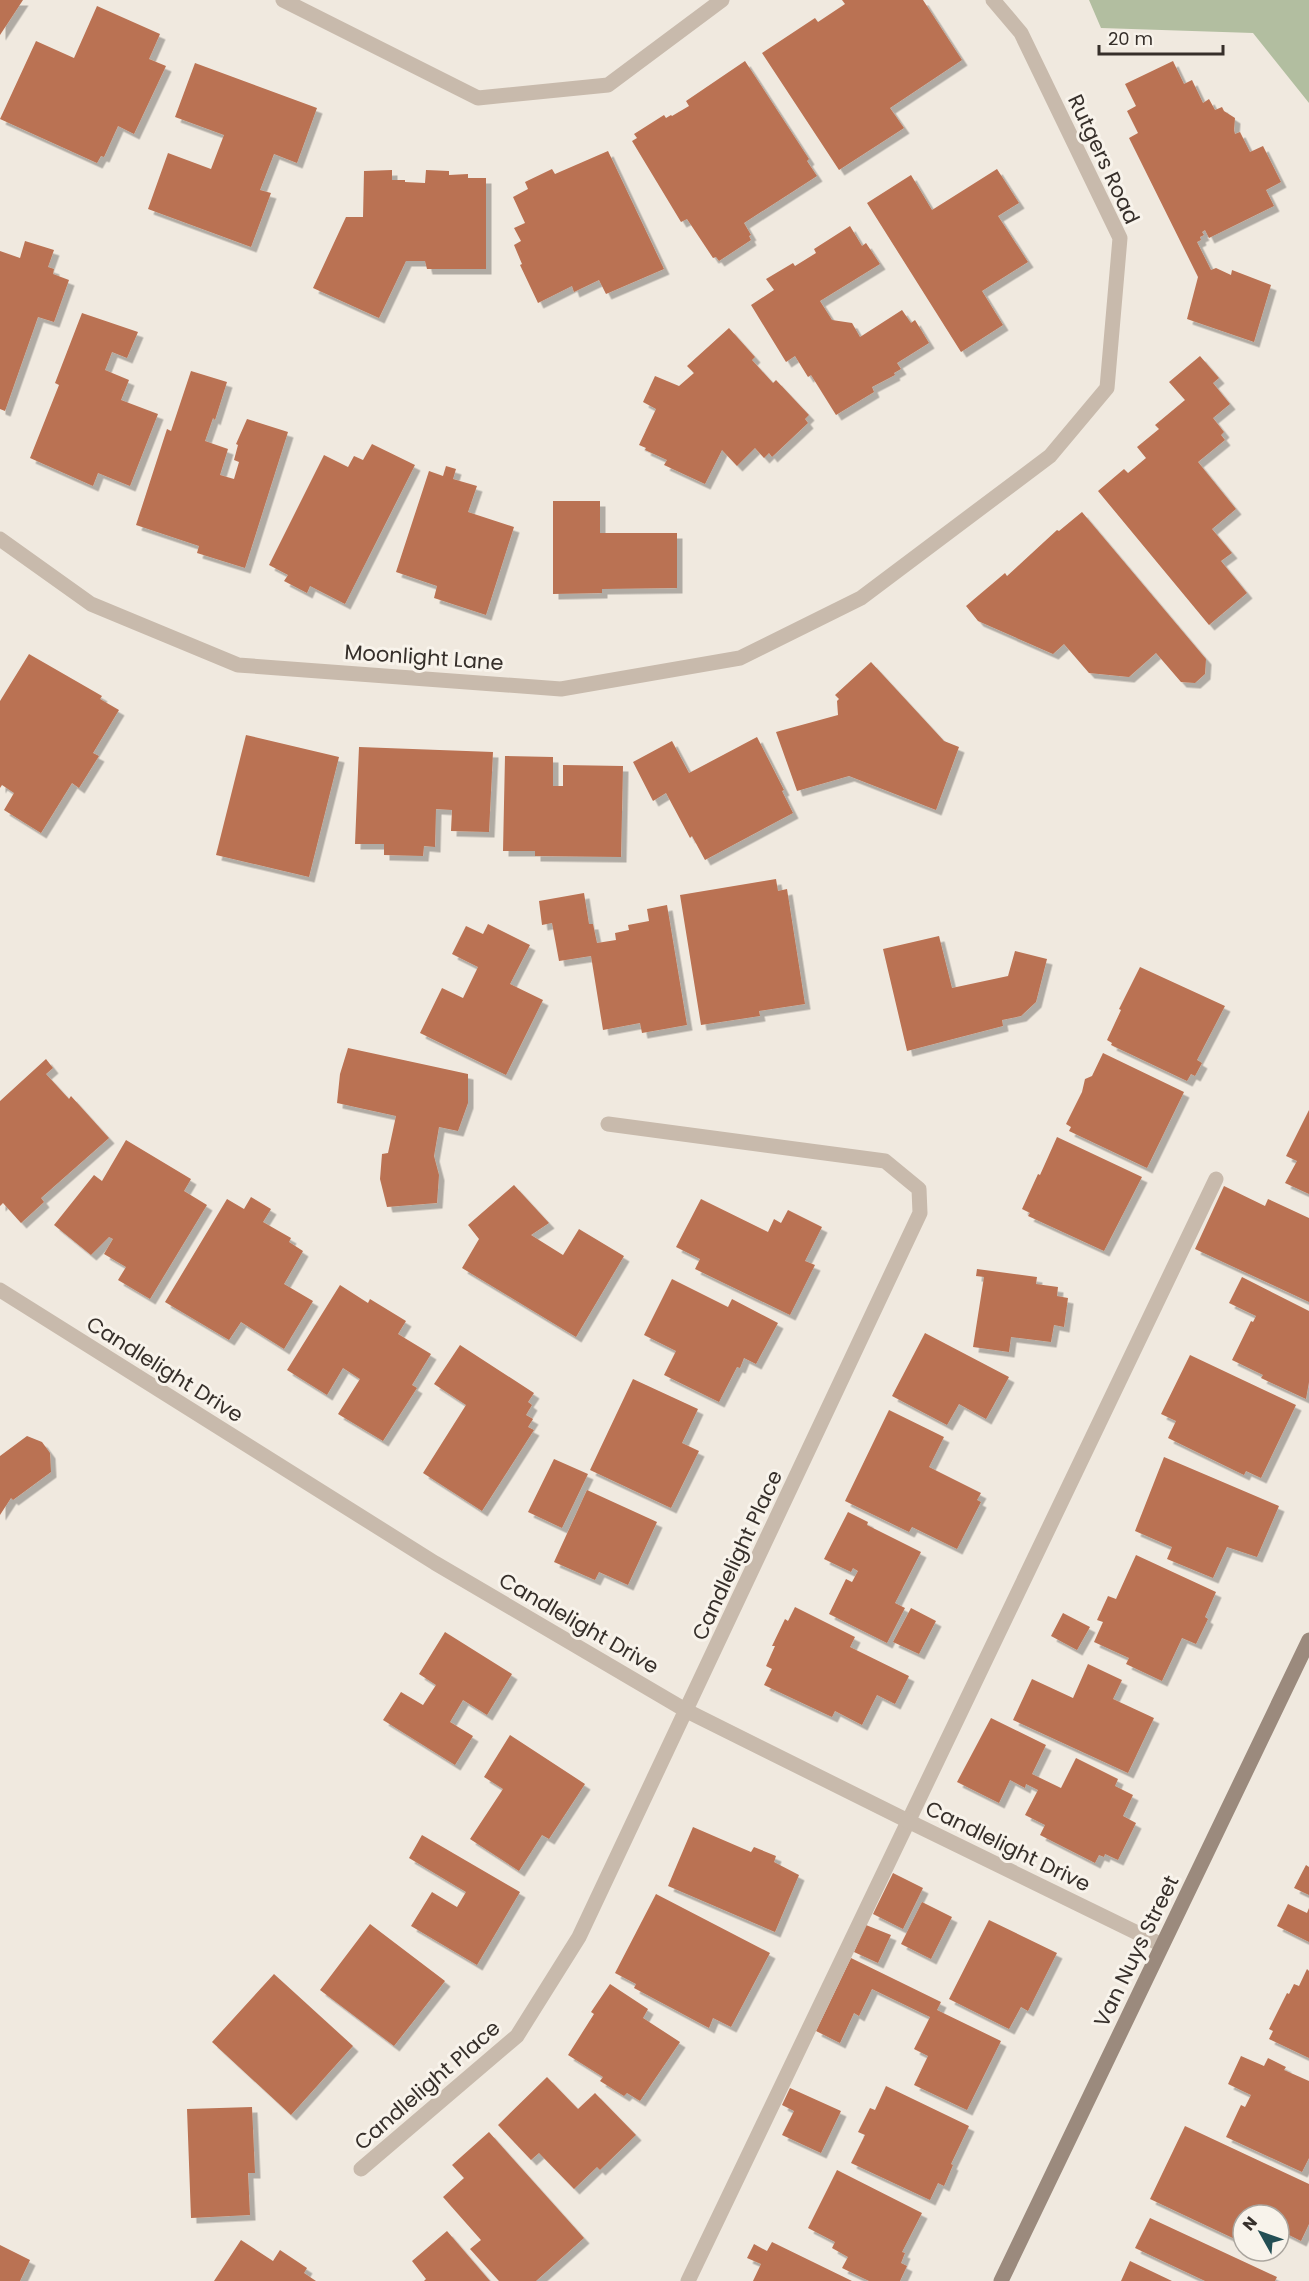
<svg xmlns="http://www.w3.org/2000/svg" width="1309" height="2281" viewBox="0 0 1309 2281" font-family="Poppins,sans-serif">
  <defs>
    <filter id="shadow"><feDropShadow dx="5.5" dy="5.5" stdDeviation="0" flood-color="#0004"/></filter>
  </defs>
  <rect width="100%" height="100%" fill="#f0e9df"/>
  <path fill="#b2bea0" d="M1089,0H1309V103L1253,33L1101,28Z"/>
  <path fill="#ba7253" filter="url(#shadow)" d="M0,0H23L0,35Z
    M842,0H923L962,60L890,108L904,128L839,170L762,53L815,18L818,22L845,4Z
    M97,6L160,34L149,59L166,66L134,134L118,126L104,157L101,156L97,163L0,119L36,41L74,58Z
    M745,61L809,159L807,161L817,176L744,223L751,235L749,236L751,240L719,261L716,257L713,258L687,219L681,222L632,141L637,138L634,134L664,115L666,118L671,115L672,116L689,106L686,101Z
    M1173,61L1184,84L1192,80L1203,103L1209,99L1215,110L1222,107L1224,111L1235,118L1234,130L1235,134L1240,132L1250,152L1263,146L1281,182L1266,190L1274,206L1209,238L1205,230L1202,232L1204,235L1200,237L1201,240L1197,242L1211,270L1216,268L1231,275L1232,270L1271,285L1254,342L1187,319L1198,277L1129,138L1138,133L1127,111L1136,106L1125,84Z
    M195,63L317,108L297,163L274,154L260,190L271,193L251,247L148,209L168,153L211,169L224,135L175,117Z
    M608,151L664,269L606,294L599,280L574,292L572,286L538,303L520,265L522,264L514,245L521,241L514,228L525,223L513,197L528,189L525,182L552,169L555,174Z
    M997,169L1019,203L998,216L1028,262L982,291L1003,325L961,352L867,203L911,175L932,210Z
    M392,170V180H405V182L425,183L426,170L449,171V175L468,174V178H486V269H427L425,261H406L379,318L313,288L346,217H363L364,171Z
    M850,226L862,246L866,243L880,264L820,301L832,320L852,323L860,337L902,310L911,323L915,320L929,343L897,363L901,369L894,373L895,375L872,387L874,392L836,415L811,375L808,377L795,356L786,362L751,305L774,290L766,279L793,263L795,266L816,253L814,249Z
    M25,241L54,250L48,267L54,269L53,274L69,280L54,322L38,317L5,411L0,409V251L20,258Z
    M82,313L138,332L127,358L112,352L105,370L129,380L121,400L158,414L130,486L98,473L93,486L30,458L59,385L55,383Z
    M729,328L755,357L752,360L773,383L776,380L809,415L805,419L808,423L772,457L769,453L764,458L755,448L737,466L722,450L705,484L664,465L667,460L645,450L646,448L639,445L656,409L643,402L655,376L679,386L694,373L687,366Z
    M1200,356L1219,378L1213,383L1230,404L1213,418L1224,432L1221,435L1225,440L1198,462L1236,509L1212,529L1232,553L1221,561L1247,593L1209,625L1098,491L1124,469L1128,473L1146,458L1137,447L1159,429L1155,425L1185,400L1169,382Z
    M191,371L227,382L215,420L213,418L205,441L228,449L220,475L234,479L239,462L234,460L238,445L236,444L247,419L288,432L245,568L197,553L199,546L136,525L167,429L171,431Z
    M372,444L415,465L345,604L310,586L307,593L284,581L288,575L269,565L324,455L348,467L354,456L363,460Z
    M446,466L456,469L453,479L477,486L468,512L514,527L486,615L434,598L437,586L396,572L429,471L443,476Z
    M553,501H600V533H677V588L602,589V593L553,594Z
    M1082,512L1206,659L1205,674L1195,683L1181,682L1156,653L1129,677L1089,673L1064,644L1053,654L978,621L966,606L1005,573L1007,576L1057,530L1059,531Z
    M29,654L102,696L100,699L119,710L93,753L99,756L79,788L72,783L41,833L4,810L14,793L2,785L0,788V701Z
    M871,662L944,741L959,747L936,810L849,776L797,791L776,732L838,715L837,701L839,699L835,695Z
    M246,735L339,757L309,877L216,855Z
    M757,737L784,790L782,791L793,813L705,860L692,836L690,838L666,793L653,801L633,762L672,741L689,773Z
    M359,747L493,752L489,832L451,831L452,810L436,809L435,847L424,846L423,856L384,855V844H355Z
    M505,756L553,757V786H563V765L623,766L621,857L535,856V851H503Z
    M776,879L778,891L787,889L805,1004L759,1011L760,1016L701,1025L680,895Z
    M584,893L589,924H593L597,943L616,940L615,933L629,930L628,925L649,921L647,909L667,905L687,1025L642,1033L640,1023L603,1030L591,956L559,961L552,923L542,925L539,901Z
    M488,924L530,945L510,984L543,1000L506,1075L420,1033L442,988L463,998L478,967L452,954L466,926L483,934Z
    M939,936L952,988L1008,976L1015,951L1047,959L1036,1002L1021,1016L1002,1020L1003,1026L907,1051L883,949Z
    M1140,967L1225,1006L1197,1060L1202,1063L1195,1076L1191,1074L1187,1081L1111,1045L1112,1043L1107,1040L1121,1010L1119,1009Z
    M348,1048L468,1074V1103L458,1131L439,1127L434,1156L439,1175L437,1203L387,1207L380,1179L382,1154L388,1153L396,1116L337,1103L340,1074Z
    M1103,1053L1184,1092L1147,1168L1069,1131L1071,1127L1066,1124L1082,1092L1085,1079L1092,1076Z
    M46,1059L53,1068L46,1074L69,1099L71,1096L109,1138L41,1198L44,1202L21,1223L3,1203L0,1206V1101Z
    M1309,1110V1194L1285,1183L1297,1161L1286,1156Z
    M1057,1137L1142,1177L1104,1251L1028,1216L1030,1213L1022,1209L1038,1174L1040,1175Z
    M126,1140L191,1179L184,1191L207,1205L150,1299L118,1280L126,1267L104,1254L113,1239L109,1237L91,1255L54,1225L94,1175L102,1181Z
    M514,1185L549,1223L531,1235L563,1255L579,1229L624,1256L576,1337L462,1268L479,1239L468,1225Z
    M1224,1186L1265,1206L1268,1199L1309,1218V1302L1195,1249Z
    M251,1197L271,1209L263,1222L291,1238L289,1242L303,1251L284,1284L313,1301L284,1349L241,1322L229,1340L165,1302L227,1199L244,1209Z
    M701,1199L768,1232L774,1219L781,1223L788,1210L822,1227L805,1261L815,1265L790,1315L695,1269L700,1259L676,1247Z
    M977,1269L1037,1277L1036,1284L1058,1287L1057,1296L1068,1298L1064,1327L1054,1325L1051,1342L1011,1337L1009,1352L973,1347L984,1277L976,1276Z
    M1242,1277L1309,1311V1382L1306,1399L1261,1378L1263,1375L1232,1360L1251,1321L1253,1322L1256,1316L1229,1303Z
    M672,1279L728,1307L732,1299L778,1323L756,1364L744,1358L740,1368L737,1367L719,1402L664,1375L676,1351L644,1335Z
    M340,1285L368,1303L370,1299L406,1321L398,1334L431,1354L412,1385L417,1388L383,1441L338,1414L360,1379L343,1368L327,1395L287,1370Z
    M925,1333L1009,1377L986,1419L959,1404L947,1425L892,1396Z
    M460,1345L534,1393L528,1402L532,1405L526,1415L533,1419L528,1427L534,1430L482,1511L423,1473L466,1405L434,1384Z
    M1190,1355L1296,1405L1261,1478L1246,1471L1244,1475L1168,1438L1176,1421L1161,1414Z
    M633,1379L698,1409L682,1443L699,1451L671,1508L590,1470Z
    M889,1410L944,1437L929,1467L981,1493L977,1500L981,1502L957,1549L912,1527L909,1532L845,1501Z
    M27,1436L42,1442L50,1453L51,1472L13,1500L11,1498L0,1515V1456Z
    M1164,1457L1279,1506L1257,1557L1227,1547L1213,1578L1167,1559L1172,1547L1135,1531Z
    M554,1459L588,1474L562,1528L528,1512Z
    M587,1490L657,1522L628,1585L599,1572L595,1580L554,1562Z
    M848,1512L868,1522L867,1525L921,1552L895,1603L905,1608L887,1643L829,1614L846,1579L852,1582L858,1571L853,1568L851,1572L824,1559Z
    M1136,1555L1216,1592L1205,1617L1208,1619L1196,1644L1182,1638L1162,1681L1126,1664L1129,1658L1094,1642L1103,1622L1097,1620L1108,1596L1116,1599Z
    M795,1607L855,1637L850,1647L909,1676L895,1704L877,1695L862,1725L835,1711L832,1717L764,1685L772,1669L766,1666L775,1646H772L785,1619L788,1621Z
    M911,1608L936,1621L919,1654L893,1642Z
    M1063,1613L1090,1627L1077,1650L1051,1636Z
    M445,1632L512,1674L487,1715L463,1700L450,1722L473,1736L455,1765L383,1720L401,1692L423,1705L436,1685L419,1674Z
    M1088,1664L1122,1680L1113,1699L1154,1718L1128,1773L1013,1720L1032,1679L1073,1698Z
    M991,1718L1046,1745L1032,1774L1061,1788L1076,1758L1118,1779L1115,1786L1133,1795L1123,1816L1136,1823L1118,1860L1105,1854L1104,1857L1099,1855L1095,1863L1040,1835L1045,1825L1025,1815L1038,1790L1026,1784L1025,1788L1010,1780L999,1803L957,1782Z
    M510,1735L585,1784L549,1839L542,1835L519,1871L470,1839L503,1789L484,1777Z
    M693,1827L751,1852L754,1847L776,1856L774,1862L799,1875L775,1932L668,1886Z
    M422,1835L520,1892L477,1965L411,1926L432,1892L457,1907L466,1892L409,1858Z
    M1306,1865L1309,1867V1895L1294,1888Z
    M893,1873L923,1888L903,1929L873,1914Z
    M656,1894L770,1953L731,2027L713,2018L709,2028L634,1988L636,1984L615,1973Z
    M922,1902L952,1917L931,1959L901,1944Z
    M1288,1904L1307,1913L1309,1908V1942L1277,1926Z
    M989,1920L1057,1953L1028,2011L1021,2007L1009,2029L949,1999Z
    M370,1924L445,1981L394,2046L320,1990Z
    M866,1925L891,1935L878,1963L854,1952Z
    M851,1958L941,2002L937,2010L1001,2041L967,2110L914,2085L928,2056L914,2049L930,2017L872,1989L859,2016L854,2013L840,2043L816,2031Z
    M1307,1969L1309,1971V2058L1269,2039L1273,2031L1269,2029L1287,1993L1289,1994L1294,1984L1299,1986Z
    M274,1974L353,2046L291,2115L212,2042Z
    M610,1984L648,2009L643,2018L680,2042L640,2101L627,2093L624,2096L600,2081L603,2077L568,2055L594,2014L591,2012Z
    M1241,2056L1264,2066L1268,2058L1286,2067L1284,2070L1309,2081V2158L1302,2172L1226,2137L1241,2105L1245,2107L1251,2095L1228,2084Z
    M547,2077L578,2109L595,2093L636,2135L600,2170L597,2167L574,2189L539,2153L531,2160L498,2125Z
    M886,2086L969,2126L951,2164L953,2165L944,2186L938,2183L930,2200L851,2163L865,2135L858,2132L870,2108L875,2110Z
    M790,2088L841,2111L821,2153L782,2135L794,2111L782,2105Z
    M252,2107L255,2173H248L250,2215L191,2218L187,2109Z
    M1185,2126L1309,2184V2224L1301,2241L1279,2230V2215H1243V2227L1237,2240L1150,2199Z
    M489,2132L584,2238L536,2281H499L470,2249L481,2240L443,2197L464,2178L452,2165Z
    M837,2170L922,2213L902,2252L905,2253L901,2263L907,2266L900,2281H869L842,2268L848,2257L832,2248L835,2242L808,2228Z
    M1150,2218L1277,2277L1275,2281H1205L1135,2248Z
    M447,2231L490,2281H424L426,2279L412,2261Z
    M241,2240L273,2261L280,2250L307,2268L304,2273L316,2281H214Z
    M772,2242L852,2281H753L761,2264L747,2258L754,2244L767,2251Z
    M0,2245L30,2260L20,2281H0Z
    M1130,2261L1172,2281H1121Z"/>
  <g fill="none" stroke-linecap="round" stroke-linejoin="round">
    <path stroke="#c8baac" stroke-width="15" d="M688,2281L1216,1179"/>
    <path stroke="#c8baac" stroke-width="15" d="M283,0L478,98L608,85L722,0
      M0,539L91,604L238,665L561,689L740,658L861,598L1050,456L1107,388L1120,238L1021,33L993,0
      M0,1290L435,1563L687,1711L908,1821L1162,1945
      M361,2169L517,2036L579,1937L920,1213L919,1189L885,1161L608,1124"/>
    <path stroke="#9b8a7d" stroke-width="15" d="M1001,2281L1309,1640"/>
  </g>
  <g text-anchor="middle" dominant-baseline="central" stroke-width="6" stroke-linejoin="round" paint-order="stroke">
    <g font-size="21" fill="#362f2a" stroke="#f8f3eb">
      <text transform="translate(1104 159) rotate(65)">Rutgers Road</text>
      <text transform="translate(424 657) rotate(4)">Moonlight Lane</text>
      <text transform="translate(165 1369) rotate(32)">Candlelight Drive</text>
      <text transform="translate(737 1555) rotate(-65)">Candlelight Place</text>
      <text transform="translate(579 1623) rotate(30)">Candlelight Drive</text>
      <text transform="translate(1008 1846) rotate(26)">Candlelight Drive</text>
      <text transform="translate(1136 1951) rotate(-64)">Van Nuys Street</text>
      <text transform="translate(427 2085) rotate(-41)">Candlelight Place</text>
    </g>
  </g>
  <g transform="translate(1261 2233) rotate(310)"><circle r="28" fill="#f8f3eb" stroke="#aaa59e" stroke-width="1.5"/>
  <path d="M0-4.5L10 22L0 15L-10 22Z" fill="#234e54"/>
  <text y="-9" font-size="16" font-weight="bold" text-anchor="middle" fill="#362f2a">N</text>
  </g>
  <path d="M1099 45v9h124v-9" fill="none" stroke="#362f2a" stroke-width="3"/>
  <text x="1108" y="45" font-size="18" fill="#362f2a" stroke="#f8f3eb" stroke-width="4.5" paint-order="stroke">20 m</text>
</svg>
